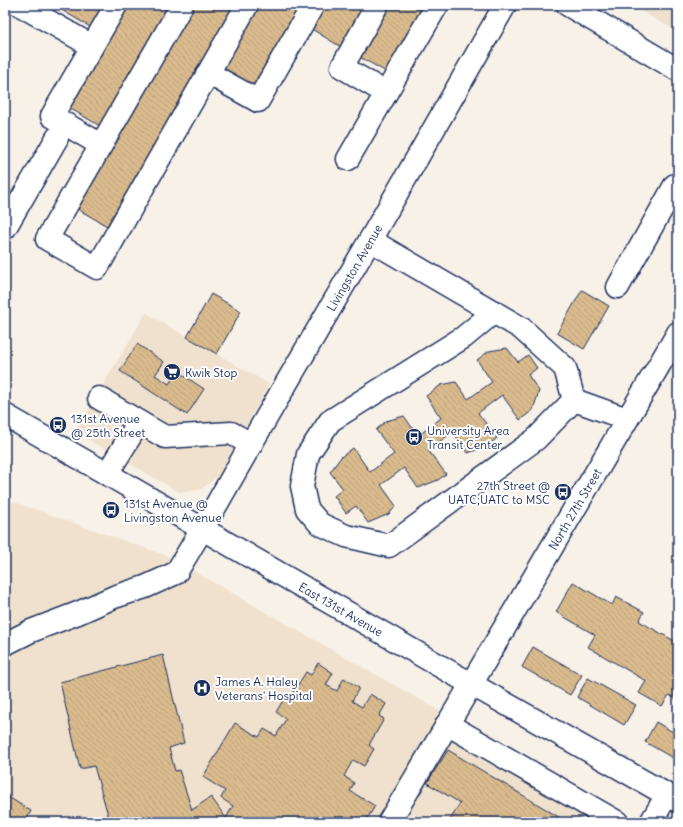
<svg xmlns="http://www.w3.org/2000/svg" width="683" height="827" viewBox="0 0 683 827" font-family="Delius,sans-serif">
  <defs>
    <pattern id="building-back-hatch" width="6" height="6" patternUnits="userSpaceOnUse"><rect width="6" height="6" fill="#dabb8d"/><path d="M-1 5l2 2M0 0l6 6M5-1l2 2" fill="none" stroke="#baa17c"/></pattern>
  </defs>
  <rect width="100%" height="100%" fill="#f8f1e8"/>
  <filter id="ink" filterUnits="userSpaceOnUse"><feTurbulence type="fractalNoise" baseFrequency=".025" numOctaves="2"/><feDisplacementMap in="SourceGraphic" scale="8" xChannelSelector="R" yChannelSelector="G"/><feConvolveMatrix kernelMatrix="1 2 1 2 8 2 1 2 1" color-interpolation-filters="sRGB"/></filter>
  <g filter="url(#ink)">
    <path fill="#efe1cd" d="M630,5H678V32Z
      M146,313L269,384L219,475L200,490L179,492L75,432Z
      M5,499L165,555L635,822H5Z"/>
    <path fill="url(#building-back-hatch)" stroke="#1b2f5e" d="M62,5H105L92,28L60,9Z
      M127,5H171L100,126L68,107Z
      M192,5H236L107,226L74,207Z
      M258,5H300L251,89L220,71Z
      M323,5H365L341,47L310,28Z
      M388,5H430L390,74L358,56Z
      M582,290L609,306L584,349L557,333Z
      M211,294L241,311L217,354L187,337Z
      M137,344L164,362L155,375L169,384L177,371L204,389L187,415L120,371Z
      M507,348L518,362L528,355L537,368L528,375L539,391L533,410L520,420L502,395L478,413L497,438L491,443L482,448L468,453L453,432L428,450L446,474L438,480L418,488L404,468L381,485L396,506L389,514L368,523L356,506L346,513L334,496L343,489L330,472L341,457L353,448L370,472L394,454L376,430L386,421L404,416L418,436L441,418L426,396L441,385L456,382L468,399L492,382L477,360L489,351Z
      M573,582L612,605L616,597L644,612L639,621L678,643V700L669,695L662,706L639,693L646,681L588,647L595,635L556,612Z
      M533,647L582,675L570,695L522,667Z
      M163,655L184,743L169,748L175,771L179,770L192,810L211,797L226,818L233,806L221,798L225,791L203,777L235,723L259,737L264,729L276,736L286,719L276,712L285,697L289,699L306,672L311,675L318,663L333,673L326,685L337,691L344,678L359,688L352,701L362,707L370,694L386,704L379,716L384,719L369,745L374,749L364,766L353,760L344,776L354,783L350,791L375,806L365,822H110L94,766L80,769L60,682Z
      M588,678L636,705L624,725L577,697Z
      M656,722L678,735V761L645,742Z
      M448,750L567,822H449L460,803L427,783Z
      M5,795L31,811L25,822H5Z"/>
    <g fill="none" stroke-linecap="round" stroke-linejoin="round">
      <defs>
        <g id="minor">
          <path d="M20,5L92,46"/>
          <path d="M182,5L47,239L97,268L247,5"/>
          <path d="M377,5L342,67L386,93"/>
          <path d="M568,5L678,70"/>
          <path d="M208,73L258,101L313,5"/>
          <path d="M101,145L52,116L116,5"/>
          <path d="M348,159L437,5"/>
          <path d="M5,228L57,138"/>
          <path d="M370,240L521,328L565,368L574,400"/>
          <path d="M618,287L675,185L678,187"/>
          <path d="M494,312L464,337L330,421L308,454L302,486L307,509L320,524L346,536L389,546L536,439L574,400"/>
          <path d="M99,398L139,422L107,474"/>
          <path d="M574,400L627,419"/>
          <path id="s1" d="M5,415L471,684L678,801"/>
          <path d="M139,422L165,437L231,433L251,444"/>
          <path id="s2" d="M5,644L31,631L78,613L114,597L145,587L176,573L218,502L251,444L370,240L505,5"/>
          <path d="M447,724L617,822"/>
          <path id="s3" d="M389,822L459,705L678,333"/>
          <path d="M651,822L667,795"/>
        </g>
      </defs>
      <use href="#minor" stroke="#1b2f5e" stroke-width="25"/>
      <use href="#minor" stroke="#fff" stroke-width="22"/>
    </g>
  </g>
  <defs>
    <symbol id="supermarket-disc" viewBox="-11 -11 22 22"><circle r="9.5" fill="#1b2f5e" stroke="#fff"/><path d="M-6-5.5h2.5l.6 2H6L4.5 2H-2.5L-4.4-4H-6ZM-1.5 3.2a1.3 1.3 0 1 0 .1 0ZM3 3.2a1.3 1.3 0 1 0 .1 0Z" fill="#fff"/></symbol>
    <symbol id="bus-disc" viewBox="-11 -11 22 22"><circle r="9.5" fill="#1b2f5e" stroke="#fff"/><path d="M-5-6H5V4H4V6H2V4H-2V6H-4V4H-5ZM-3.5-4V0h7V-4ZM-3.5 1.2v1.5H-2V1.2ZM2 1.2v1.5H3.5V1.2Z" fill="#fff"/></symbol>
    <symbol id="hospital-disc" viewBox="-11 -11 22 22"><circle r="9.5" fill="#1b2f5e" stroke="#fff"/><path d="M-5-5h3v3.5h4V-5h3V5h-3V1.5h-4V5h-3Z" fill="#fff"/></symbol>
  </defs>
  <g fill-rule="evenodd">
    <use href="#supermarket-disc" x="162" y="362" width="20" height="20"/>
    <use href="#bus-disc" x="48" y="415" width="20" height="20"/>
    <use href="#bus-disc" x="404" y="427" width="20" height="20"/>
    <use href="#bus-disc" x="553" y="482" width="20" height="20"/>
    <use href="#bus-disc" x="101" y="500" width="20" height="20"/>
    <use href="#hospital-disc" x="192" y="678" width="20" height="20"/>
  </g>
  <g text-anchor="middle" dominant-baseline="central" stroke-width="4" stroke-linejoin="round" paint-order="stroke">
    <g font-size="12" fill="#1b2f5e" stroke="#fff">
      <text stroke="none"><textPath href="#s2" startOffset="539">Livingston Avenue</textPath></text>
      <text stroke="none"><textPath href="#s3" startOffset="364">North 27th Street</textPath></text>
      <text stroke="none"><textPath href="#s1" startOffset="388">East 131st Avenue</textPath></text>
    </g>
    <g font-size="12" fill="#1b2f5e" stroke="#fff" text-anchor="start">
      <text x="185" y="372">Kwik Stop</text>
      <text x="71" y="418">131st Avenue<tspan x="71" dy="14">@ 25th Street</tspan></text>
      <text x="427" y="430">University Area<tspan x="427" dy="14">Transit Center</tspan></text>
      <text x="550" y="485" text-anchor="end">27th Street @<tspan x="550" dy="14">UATC;UATC to MSC</tspan></text>
      <text x="124" y="503">131st Avenue @<tspan x="124" dy="14">Livingston Avenue</tspan></text>
      <text x="215" y="681">James A. Haley<tspan x="215" dy="14">Veterans' Hospital</tspan></text>
    </g>
  </g>
  <rect width="683" height="827" fill="none" stroke="#fff" stroke-width="20"/>
  <rect x="10" y="10" width="663" height="807" fill="none" stroke="#1b2f5e" stroke-width="1.5" filter="url(#ink)"/>
</svg>
